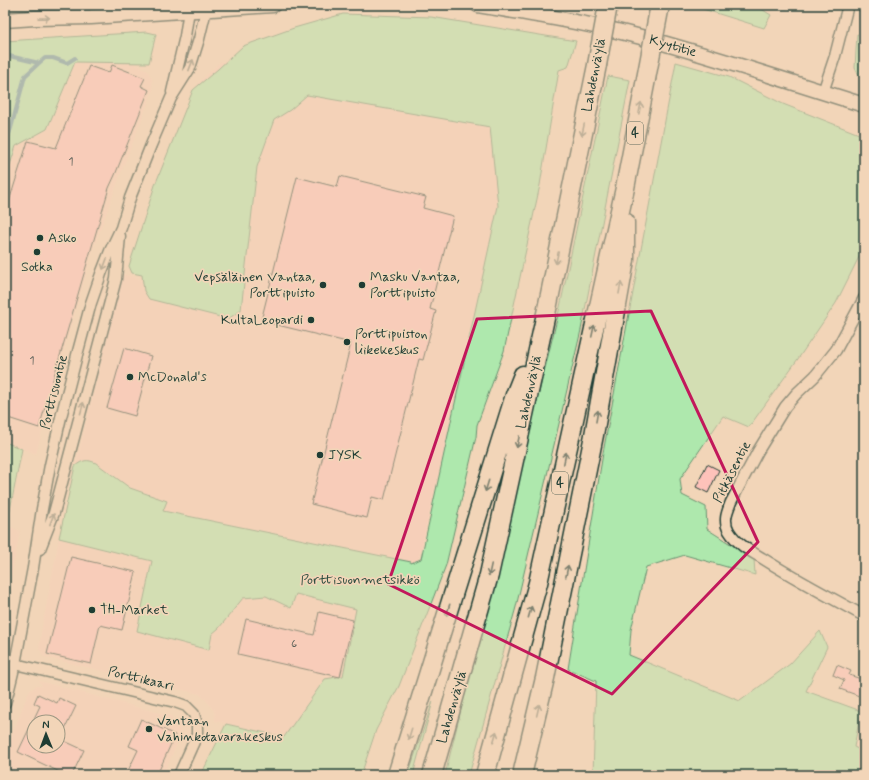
<svg xmlns="http://www.w3.org/2000/svg" width="869" height="780" viewBox="0 0 869 780" font-family="Mynerve,sans-serif">
  <rect width="100%" height="100%" fill="#f2d5b8"/>
  <filter id="ink" filterUnits="userSpaceOnUse"><feTurbulence type="fractalNoise" baseFrequency=".025" numOctaves="2"/><feDisplacementMap in="SourceGraphic" scale="8" xChannelSelector="R" yChannelSelector="G"/><feConvolveMatrix kernelMatrix="1 2 1 2 8 2 1 2 1" color-interpolation-filters="sRGB"/></filter>
  <g filter="url(#ink)">
    <path fill="#f6cfb9" fill-rule="evenodd" d="M75,62L134,63L148,71L152,79L153,90L124,165L94,247L64,350L36,454L5,442V181L16,146L47,129Z
      M220,62L519,77L503,200L418,563L163,511L69,490L123,274L222,302L172,150L198,83Z
      M5,524L20,531L5,609Z
      M59,538L381,614L357,754L215,721L214,711L206,700L199,694L44,657L39,649L41,633Z
      M39,681L171,716L180,730L178,742L163,775H5V753L29,691L36,686H42ZM34,722H58V746H34Z"/>
    <path fill="#aee8ad" stroke="#669270" d="M698,5H755L771,15L764,28L703,9Z
      M343,14L431,17L576,41L568,67L559,70L540,185L504,351L477,425L476,437L446,565L399,686L376,730L361,775H201L226,724L284,737L325,679L343,676L356,609L296,594L291,608L266,596L243,598L219,628L212,634L209,650L137,631L152,561L59,538L75,466C83,460 87,459 96,463L130,488L167,501L163,511L411,562V563L421,559L498,206L490,127L307,95L290,110L274,120L257,167L241,310L228,319L149,299L144,291L142,275L132,273L129,266L155,185L193,90L218,69L243,46L294,28Z
      M147,32L156,34L149,63L75,62L47,129L16,146L5,181V41Z
      M857,34L864,36V84L860,78L855,68Z
      M676,62L729,77L783,104L864,136V247L836,303L800,356L749,427L723,416L680,479L682,495L706,507L707,529L754,559L755,575L685,555L646,567L631,630L629,655L740,701L790,664L820,631L827,647L806,691L861,711L854,747L864,752V775H593L596,681L568,669L603,453Z
      M608,76L630,80L581,330L516,607L469,775H445L560,307Z
      M5,442L22,449L7,525L5,524Z
      M433,701L413,775H408Z"/>
    <g fill="none" stroke-linecap="round" stroke-linejoin="round">
      <path stroke="#5f98a1" stroke-width="4" d="M781,5L785,7
        M5,55L39,63
        M5,146L11,128L25,76L39,63L45,58H53L67,63L75,58"/>
    </g>
    <path fill="#fec2ba" stroke="#1f3d34" fill-rule="evenodd" d="M112,65L145,78L141,86L149,90L115,175L109,188L39,428L5,417V214L28,141L56,148L89,66L109,73Z
      M340,176L426,197L423,208L453,216L430,309L436,311L423,360L419,359L384,500L372,497L367,518L311,504L351,343L261,321L297,177L337,187Z
      M124,348L151,356L135,416L107,408Z
      M707,464L719,470L708,493L696,487Z
      M71,557L136,572L122,630L100,625L91,664L47,654Z
      M319,612L353,620L340,677L238,654L246,619L314,635Z
      M837,665L851,671L849,675L864,680V691L862,697L840,689L844,680L833,675Z
      M38,694L57,703L59,698L76,706L60,739L84,750L72,775H66L18,752L40,706L34,703ZM34,722H58V746H34Z
      M141,719L175,735L157,775H126L138,750L129,746Z"/>
    <g fill="none" stroke-linecap="round" stroke-linejoin="round">
      <defs>
        <path id="street" d="M172,92L185,36L189,10L192,5
          M823,92L835,56L848,5
          M864,298L836,350L815,376L796,394L785,407L758,451L731,502C727,512 723,521 729,531C737,544 750,551 762,558C795,579 830,597 864,616
          M40,549L54,513L116,279L120,236
          M15,664L175,702L186,706L194,714L197,724V735L179,775
          M5,703L8,693L15,664L33,568L42,509L50,465L61,417L77,355L91,303L101,274L110,251L121,228L130,198L151,145L171,98L190,68L199,39L206,10L204,5"/>
        <path id="secondary" d="M478,5C533,14 588,23 641,37C716,57 790,82 864,105
          M5,20L35,18L91,17L273,5"/>
        <path id="highway" d="M397,775L515,395L523,375
          M432,775L489,575L547,309L597,65
          M485,775L538,583L625,188L646,79
          M522,775L545,678L594,435L625,260V222"/>
      </defs>
      <use href="#street" stroke="#1f3d34" stroke-width="13"/>
      <use href="#secondary" stroke="#1f3d34" stroke-width="17"/>
      <use href="#highway" stroke="#1f3d34" stroke-width="21"/>
      <use href="#street" stroke="#f2d5b8" stroke-width="10"/>
      <use href="#secondary" stroke="#f2d5b8" stroke-width="14"/>
      <use href="#highway" stroke="#f2d5b8" stroke-width="18"/>
      <defs>
        <path id="highway-bridge" d="M597,65L608,5
          M646,79L660,5"/>
      </defs>
      <use href="#highway-bridge" stroke="#1f3d34" stroke-width="21" stroke-linecap="butt"/>
      <use href="#highway-bridge" stroke="#f2d5b8" stroke-width="18"/>
    </g>
    <defs><path id="oneway-shaft" d="M-6 0H5M1.5-3L5.5 0L1.5 3" fill="none" stroke-width="1.6" stroke-linecap="round" stroke-linejoin="round"/></defs>
    <g stroke="#7e816f">
      <use href="#oneway-shaft" transform="translate(44 18) rotate(-1)"/>
      <use href="#oneway-shaft" transform="translate(191 65) rotate(-69)"/>
      <use href="#oneway-shaft" transform="translate(640 108) rotate(-79)"/>
      <use href="#oneway-shaft" transform="translate(583 130) rotate(102)"/>
      <use href="#oneway-shaft" transform="translate(557 258) rotate(102)"/>
      <use href="#oneway-shaft" transform="translate(105 264) rotate(111)"/>
      <use href="#oneway-shaft" transform="translate(620 288) rotate(-80)"/>
      <use href="#oneway-shaft" transform="translate(593 331) rotate(-78)"/>
      <use href="#oneway-shaft" transform="translate(82 408) rotate(-75)"/>
      <use href="#oneway-shaft" transform="translate(597 416) rotate(-80)"/>
      <use href="#oneway-shaft" transform="translate(518 442) rotate(102)"/>
      <use href="#oneway-shaft" transform="translate(565 458) rotate(-78)"/>
      <use href="#oneway-shaft" transform="translate(487 486) rotate(107)"/>
      <use href="#oneway-shaft" transform="translate(52 519) rotate(-69)"/>
      <use href="#oneway-shaft" transform="translate(490 570) rotate(102)"/>
      <use href="#oneway-shaft" transform="translate(567 571) rotate(-79)"/>
      <use href="#oneway-shaft" transform="translate(448 610) rotate(107)"/>
      <use href="#oneway-shaft" transform="translate(530 612) rotate(-74)"/>
      <use href="#oneway-shaft" transform="translate(538 710) rotate(-77)"/>
      <use href="#oneway-shaft" transform="translate(410 734) rotate(107)"/>
      <use href="#oneway-shaft" transform="translate(495 737) rotate(-74)"/>
    </g>
  </g>
  <path d="M0 0H869V780H0ZM651,311L758,542L612,694L388,584L477,319Z" fill="#f2d5b8" fill-opacity=".55" fill-rule="evenodd"/>
  <path fill="none" stroke="#c2185b" stroke-width="3" stroke-linejoin="round" d="M651,311L758,542L612,694L388,584L477,319Z"/>
  <g fill="#1f3d34" stroke="#f2d5b8" stroke-width="1.5">
    <circle cx="40" cy="238" r="4"/>
    <circle cx="37" cy="252" r="4"/>
    <circle cx="323" cy="285" r="4"/>
    <circle cx="362" cy="285" r="4"/>
    <circle cx="311" cy="320" r="4"/>
    <circle cx="347" cy="342" r="4"/>
    <circle cx="130" cy="377" r="4"/>
    <circle cx="320" cy="455" r="4"/>
    <circle cx="92" cy="610" r="4"/>
    <circle cx="149" cy="729" r="4"/>
  </g>
  <g text-anchor="middle" dominant-baseline="central" stroke-width="3.5" stroke-linejoin="round" paint-order="stroke">
    <g font-size="12" fill="#575e56">
      <text x="71" y="162">1</text>
      <text x="32" y="361">1</text>
      <text x="294" y="644">6</text>
    </g>
    <g fill="#f2d5b8" stroke="#5e6b5c" stroke-width="1">
      <rect x="627" y="122" width="16" height="22" rx="3"/>
      <rect x="552" y="472" width="16" height="22" rx="3"/>
    </g>
    <g font-size="13" font-weight="bold" fill="#1f3d34">
      <text x="635" y="133">4</text>
      <text x="560" y="483">4</text>
    </g>
    <g font-size="14" fill="#1f3d34" stroke="#f2d5b8">
      <text transform="translate(673 46) rotate(16)">Kyytitie</text>
      <text transform="translate(594 75) rotate(-79)">Lahdenväylä</text>
      <text transform="translate(54 392) rotate(-76)">Porttisuontie</text>
      <text transform="translate(529 392) rotate(-78)">Lahdenväylä</text>
      <text transform="translate(732 472) rotate(-63)">Pitkäsentie</text>
      <text transform="translate(141 679) rotate(13)">Porttikaari</text>
      <text transform="translate(452 707) rotate(-74)">Lahdenväylä</text>
    </g>
    <g font-size="14" fill="#1f3d34" stroke="#f2d5b8" text-anchor="start">
      <text x="48" y="238">Asko</text>
      <text x="37" y="267" text-anchor="middle">Sotka</text>
      <text x="315" y="277" text-anchor="end">Vepsäläinen Vantaa,<tspan x="315" dy="16">Porttipuisto</tspan></text>
      <text x="370" y="277">Masku Vantaa,<tspan x="370" dy="16">Porttipuisto</tspan></text>
      <text x="303" y="320" text-anchor="end">KultaLeopardi</text>
      <text x="355" y="334">Porttipuiston<tspan x="355" dy="16">liikekeskus</tspan></text>
      <text x="138" y="377">McDonald's</text>
      <text x="328" y="455">JYSK</text>
      <text x="100" y="610">TH-Market</text>
      <text x="157" y="721">Vantaan<tspan x="157" dy="16">Vahinkotavarakeskus</tspan></text>
    </g>
    <g font-size="14" fill="#2d4e40" stroke="#f2d5b8">
      <text x="360" y="580">Porttisuonmetsikkö</text>
    </g>
  </g>
  <rect width="869" height="780" fill="none" stroke="#f2d5b8" stroke-width="20"/>
  <rect x="10" y="10" width="849" height="760" fill="none" stroke="#1f3d34" stroke-width="1.5" filter="url(#ink)"/>
  <g transform="translate(46 734) rotate(359)"><circle r="19" fill="#f2d5b8" stroke="#9e9883"/>
  <path d="M0-3L7 15L0 10L-7 15Z" fill="#1f3d34"/>
  <text y="-6" font-size="11" font-weight="bold" text-anchor="middle" fill="#1f3d34">N</text>
  </g>
</svg>
